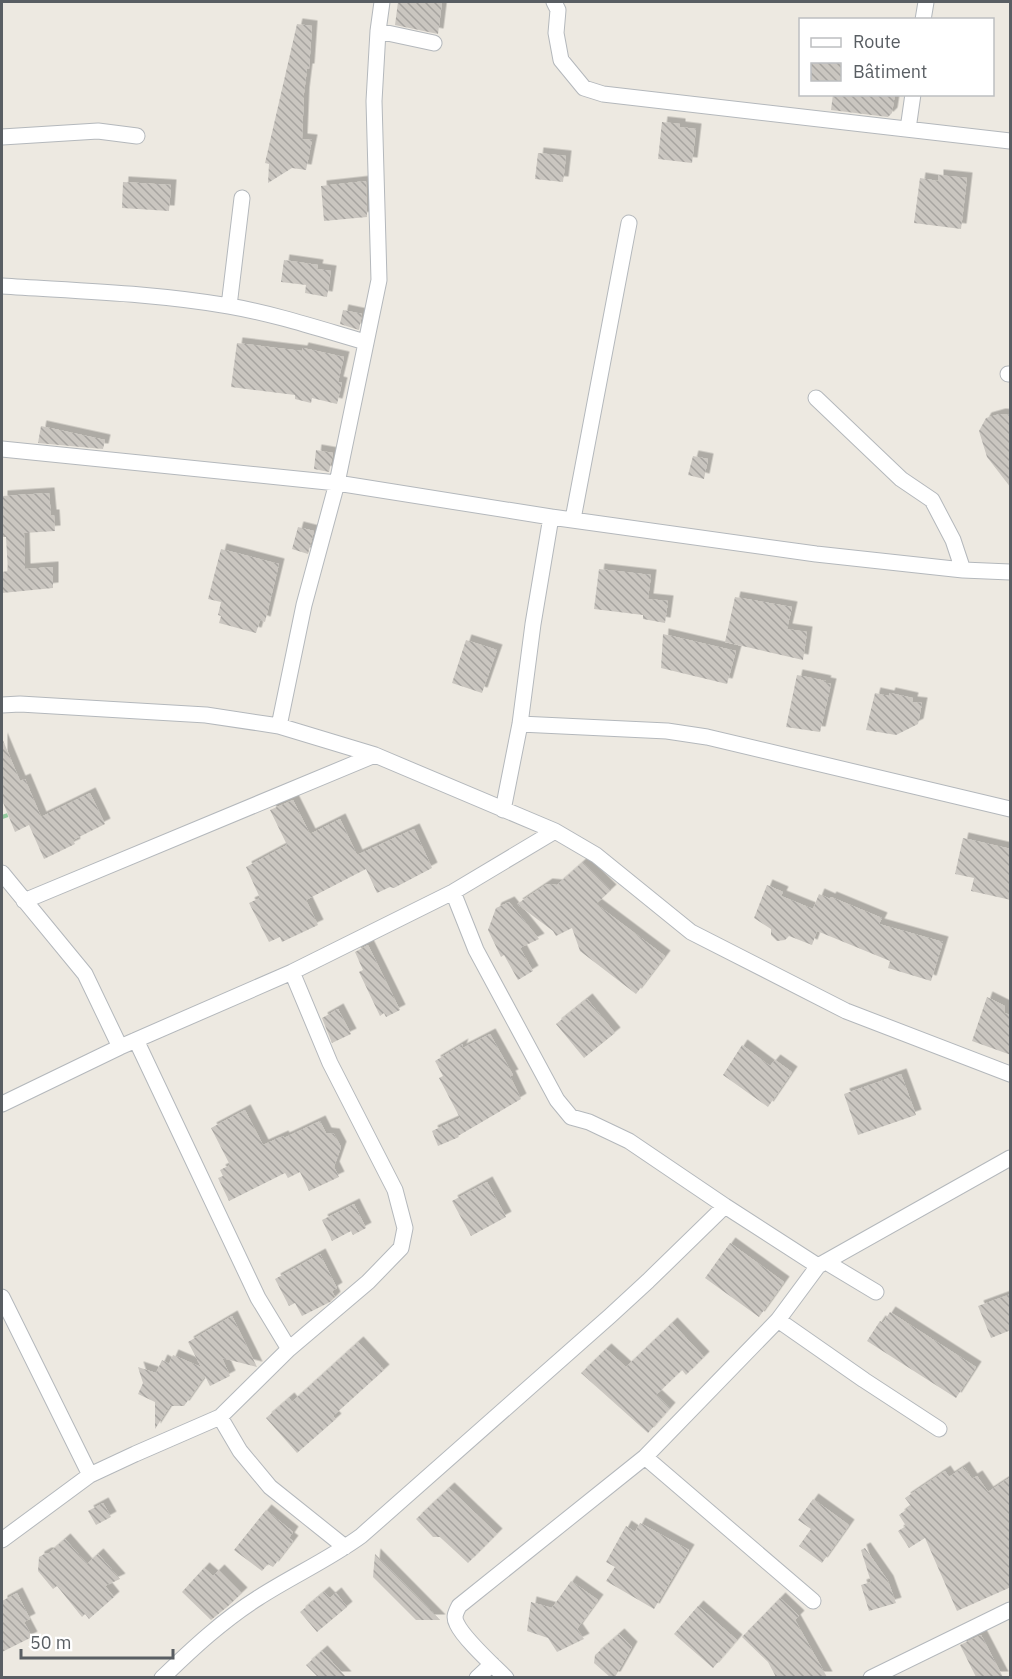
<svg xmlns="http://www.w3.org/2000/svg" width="1012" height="1679" viewBox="0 0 1012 1679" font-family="'IBM Plex Sans',sans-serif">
  <defs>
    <pattern id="building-back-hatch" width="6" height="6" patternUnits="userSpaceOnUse" patternTransform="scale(1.5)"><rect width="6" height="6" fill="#cac6c0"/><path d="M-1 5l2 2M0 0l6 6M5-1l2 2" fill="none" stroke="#a7a4a0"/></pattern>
    <filter id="shadow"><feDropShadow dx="5.5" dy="-5.5" stdDeviation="0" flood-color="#0004"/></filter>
  </defs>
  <rect width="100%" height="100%" fill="#ede9e1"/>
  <path fill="url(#building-back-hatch)" filter="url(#shadow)" d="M398,2H442L438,34L395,25Z
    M297,24L312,26L309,69H307L304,93L302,139L312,140L306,170L292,168L268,183L269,164L265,163Z
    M833,94H895L892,113L888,117L831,110Z
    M662,122L680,124V127L696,129L692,163L658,159Z
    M538,153L566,156L563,182L535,179Z
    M938,175L967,178L961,229L914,223L920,178L938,181Z
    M366,181L367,217L324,221L321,186Z
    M123,182L171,185L169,211L122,208Z
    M284,260L318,265L317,269L331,271L327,297L305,293L306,285L281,282Z
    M343,310L362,314L359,330L340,324Z
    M237,343L302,351L303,348L344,357L338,382L342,383L337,404L312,398L311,403L295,399V395L231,387Z
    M1000,414L1011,415V488L987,457L979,431L986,418Z
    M41,426L105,440L103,449L38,443Z
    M316,450L333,453L329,472L314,469Z
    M693,456L708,459L704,479L688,475Z
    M49,493L51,515H54L55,531L24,533L25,569L53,567V588L2,593V572L8,571L6,537H2V496Z
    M298,527L314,531L308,554L292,549Z
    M221,549L279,564L265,622L260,620L256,633L219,623L221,616L218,615L221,602L208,599Z
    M599,569L651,575L648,599L668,601L665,623L643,619V615L594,609Z
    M735,597L792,607L787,629L807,632L803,660L725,642Z
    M663,634L736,651L727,684L661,668Z
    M466,640L497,650L482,693L452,683Z
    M797,675L826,681L825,683L831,684L820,732L786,727Z
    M875,693L889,696L890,693L913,698L912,702L922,703L918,724L896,735L866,730Z
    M2,738L20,781L25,779L41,817L90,793L105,824L73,840L75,844L44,859L29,825L15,832L2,800Z
    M293,800L310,834L340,819L357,855L414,829L432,868L394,888L390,887L377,893L366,869L306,900L318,925L282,942L280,937L269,942L249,903L260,898L246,867L287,845L270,810Z
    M963,838L1011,849V900L971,891L974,878L955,874Z
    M583,862L611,890L596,904L665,956L636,994L580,951L572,928L556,936L553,931L517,904L547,884L557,885Z
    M767,885L783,892L781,896L813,909L819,894L830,899L831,897L882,918L879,924L943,942L931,981L888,968L890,961L817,931L812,945L789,936L785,940L777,941L771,935V929L754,918Z
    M509,902L539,939L520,948L533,971L518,980L504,955L501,957L488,930L496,908Z
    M368,945L400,1010L386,1017L384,1013L380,1016L359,972L363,970L355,952Z
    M987,997L1005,1006L1004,1013L1011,1015V1055L972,1041Z
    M587,999L615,1033L584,1058L556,1024Z
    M338,1009L351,1034L332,1043L322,1018Z
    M490,1034L513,1075L510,1076L521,1099L458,1136L459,1137L438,1146L432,1131L460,1118L439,1078L443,1076L435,1061L463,1044L461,1049Z
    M742,1045L770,1066L775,1060L792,1072L768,1107L723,1075Z
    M901,1074L916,1115L858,1135L844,1094Z
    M245,1110L263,1145L283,1136L284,1138L320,1121L326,1133L334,1134L341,1147L334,1167L339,1177L309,1191L300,1172L288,1178L285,1173L229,1201L218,1178L223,1176L220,1170L230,1165L211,1128Z
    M487,1182L506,1217L471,1236L452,1201Z
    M354,1204L366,1228L353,1235L351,1231L332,1241L322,1220Z
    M730,1243L784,1282L759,1317L705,1278Z
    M320,1254L337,1288L332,1291L335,1297L330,1302L302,1316L295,1303L289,1306L275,1279Z
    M1011,1294V1330L991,1338L978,1306Z
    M890,1312L976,1367L956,1398L867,1341L880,1321L883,1323Z
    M232,1316L257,1367L222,1358L230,1376L210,1386L205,1376L184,1406H170L155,1429V1402L138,1394L143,1383L138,1367L156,1373L162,1360L169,1364L173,1355L201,1367L188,1342Z
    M672,1323L704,1357L686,1375L682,1370L656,1395L670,1408L648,1433L581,1373L606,1349L626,1367Z
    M358,1342L384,1370L333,1416L336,1419L297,1453L266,1418L289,1398L292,1402Z
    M964,1467L972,1479L977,1476L988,1492L1011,1477V1587L957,1611L925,1538L909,1548L898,1531L906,1526L899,1515L911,1506L905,1498L945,1471L949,1477Z
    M449,1488L497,1534L468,1563L440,1537H433L416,1519Z
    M813,1499L849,1525L822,1563L799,1546L811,1529L798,1520Z
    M103,1503L111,1517L96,1525L88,1511Z
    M266,1510L293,1532L289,1538L293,1541L273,1567L268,1564L262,1571L234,1550Z
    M640,1523L689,1550L654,1609L606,1581L615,1567L606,1562L626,1526L635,1532Z
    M65,1539L87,1564L98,1554L120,1579L105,1586L114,1597L89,1619L85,1614L82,1617L57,1586L53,1589L38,1571L39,1557L46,1553H49Z
    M865,1548L888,1581L896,1603L869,1611L861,1585L871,1582L861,1550Z
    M375,1554L440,1620H416L373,1577Z
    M204,1568L213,1576L219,1570L242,1593L227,1607L211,1620L182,1592Z
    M571,1581L598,1600L577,1629L584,1639L557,1652L548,1638L527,1631L531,1602L552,1608Z
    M324,1592L330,1598L336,1593L347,1607L317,1632L300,1612Z
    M17,1593L30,1619L24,1622L32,1637L2,1652V1601Z
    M780,1598L799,1616L795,1620L827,1677H776L768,1662L742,1637Z
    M698,1606L737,1640L713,1668L674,1634Z
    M619,1634L632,1647L615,1677H610L594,1663L595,1655Z
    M981,1635L1003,1677H976L960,1645Z
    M322,1651L346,1677H318L306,1665Z"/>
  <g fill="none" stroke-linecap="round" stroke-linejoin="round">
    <defs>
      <path id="minor" d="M554,2L558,10L556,33L561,60L584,88L603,94L1010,141
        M923,20L926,2
        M378,31L434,43
        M908,129L913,94
        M2,137L98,131L137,136
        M2,286C77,291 154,293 229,306C275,314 320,329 365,342
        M229,306L242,198
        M1008,374H1010
        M816,398L901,479L932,500L953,540L963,570
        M2,449L337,483L551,517L816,554L963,570L1010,572
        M573,519L629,223
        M2,705L20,704L206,715L279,726L375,755L555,831L596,855L691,932L846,1011L1010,1074
        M520,724L667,731L707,737L1010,809
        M279,726L304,605L337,483L379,280L374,101L378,31L382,2
        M503,810L520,724L533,624L551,517
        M2,873L85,974L120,1047
        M453,892L476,950L557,1100L571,1117L589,1122L629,1141L725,1206L818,1266
        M24,901L375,755
        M136,1040L258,1298L289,1349
        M2,1104L120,1047L292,972L453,892L555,831
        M826,1262L876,1292
        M2,1297L90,1475
        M778,1320L864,1380L939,1429
        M220,1417L240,1451L270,1487L345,1547
        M645,1457L813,1601
        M2,1540L90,1475L135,1454L220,1417L289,1349L368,1282L401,1248L405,1228L395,1190L330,1063L292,972
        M162,1678C192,1649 223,1620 258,1598C292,1576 328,1560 361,1536L610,1316L648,1281L725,1206
        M477,1678L492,1664
        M506,1678C493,1665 464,1639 457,1624C453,1617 456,1612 459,1606L645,1457L778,1320L818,1266L1010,1158
        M871,1678L1010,1610"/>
    </defs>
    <use href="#minor" stroke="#b4b8bc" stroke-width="17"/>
    <path stroke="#93c99e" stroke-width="4" stroke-dasharray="6 3" stroke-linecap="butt" d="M2,817L8,815"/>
    <use href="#minor" stroke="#fff" stroke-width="15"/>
  </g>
  <rect width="1012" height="1679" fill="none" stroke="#595e63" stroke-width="6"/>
  <rect x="799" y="18" width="195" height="78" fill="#ffffff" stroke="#bdbfc1" stroke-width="1.5"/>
  <rect x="811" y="38" width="30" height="9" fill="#ffffff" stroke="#bdbfc1" stroke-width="1.5"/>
  <text x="853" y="48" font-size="18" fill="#595e63">Route</text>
  <rect x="811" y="63" width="30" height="18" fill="url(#building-back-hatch)" stroke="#bdbfc1" stroke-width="1.5"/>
  <text x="853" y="78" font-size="18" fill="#595e63">Bâtiment</text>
  <path d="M21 1649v9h152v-9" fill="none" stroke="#595e63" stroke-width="3"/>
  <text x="30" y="1649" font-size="18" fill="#595e63" stroke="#ffffff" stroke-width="4.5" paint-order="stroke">50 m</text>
</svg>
